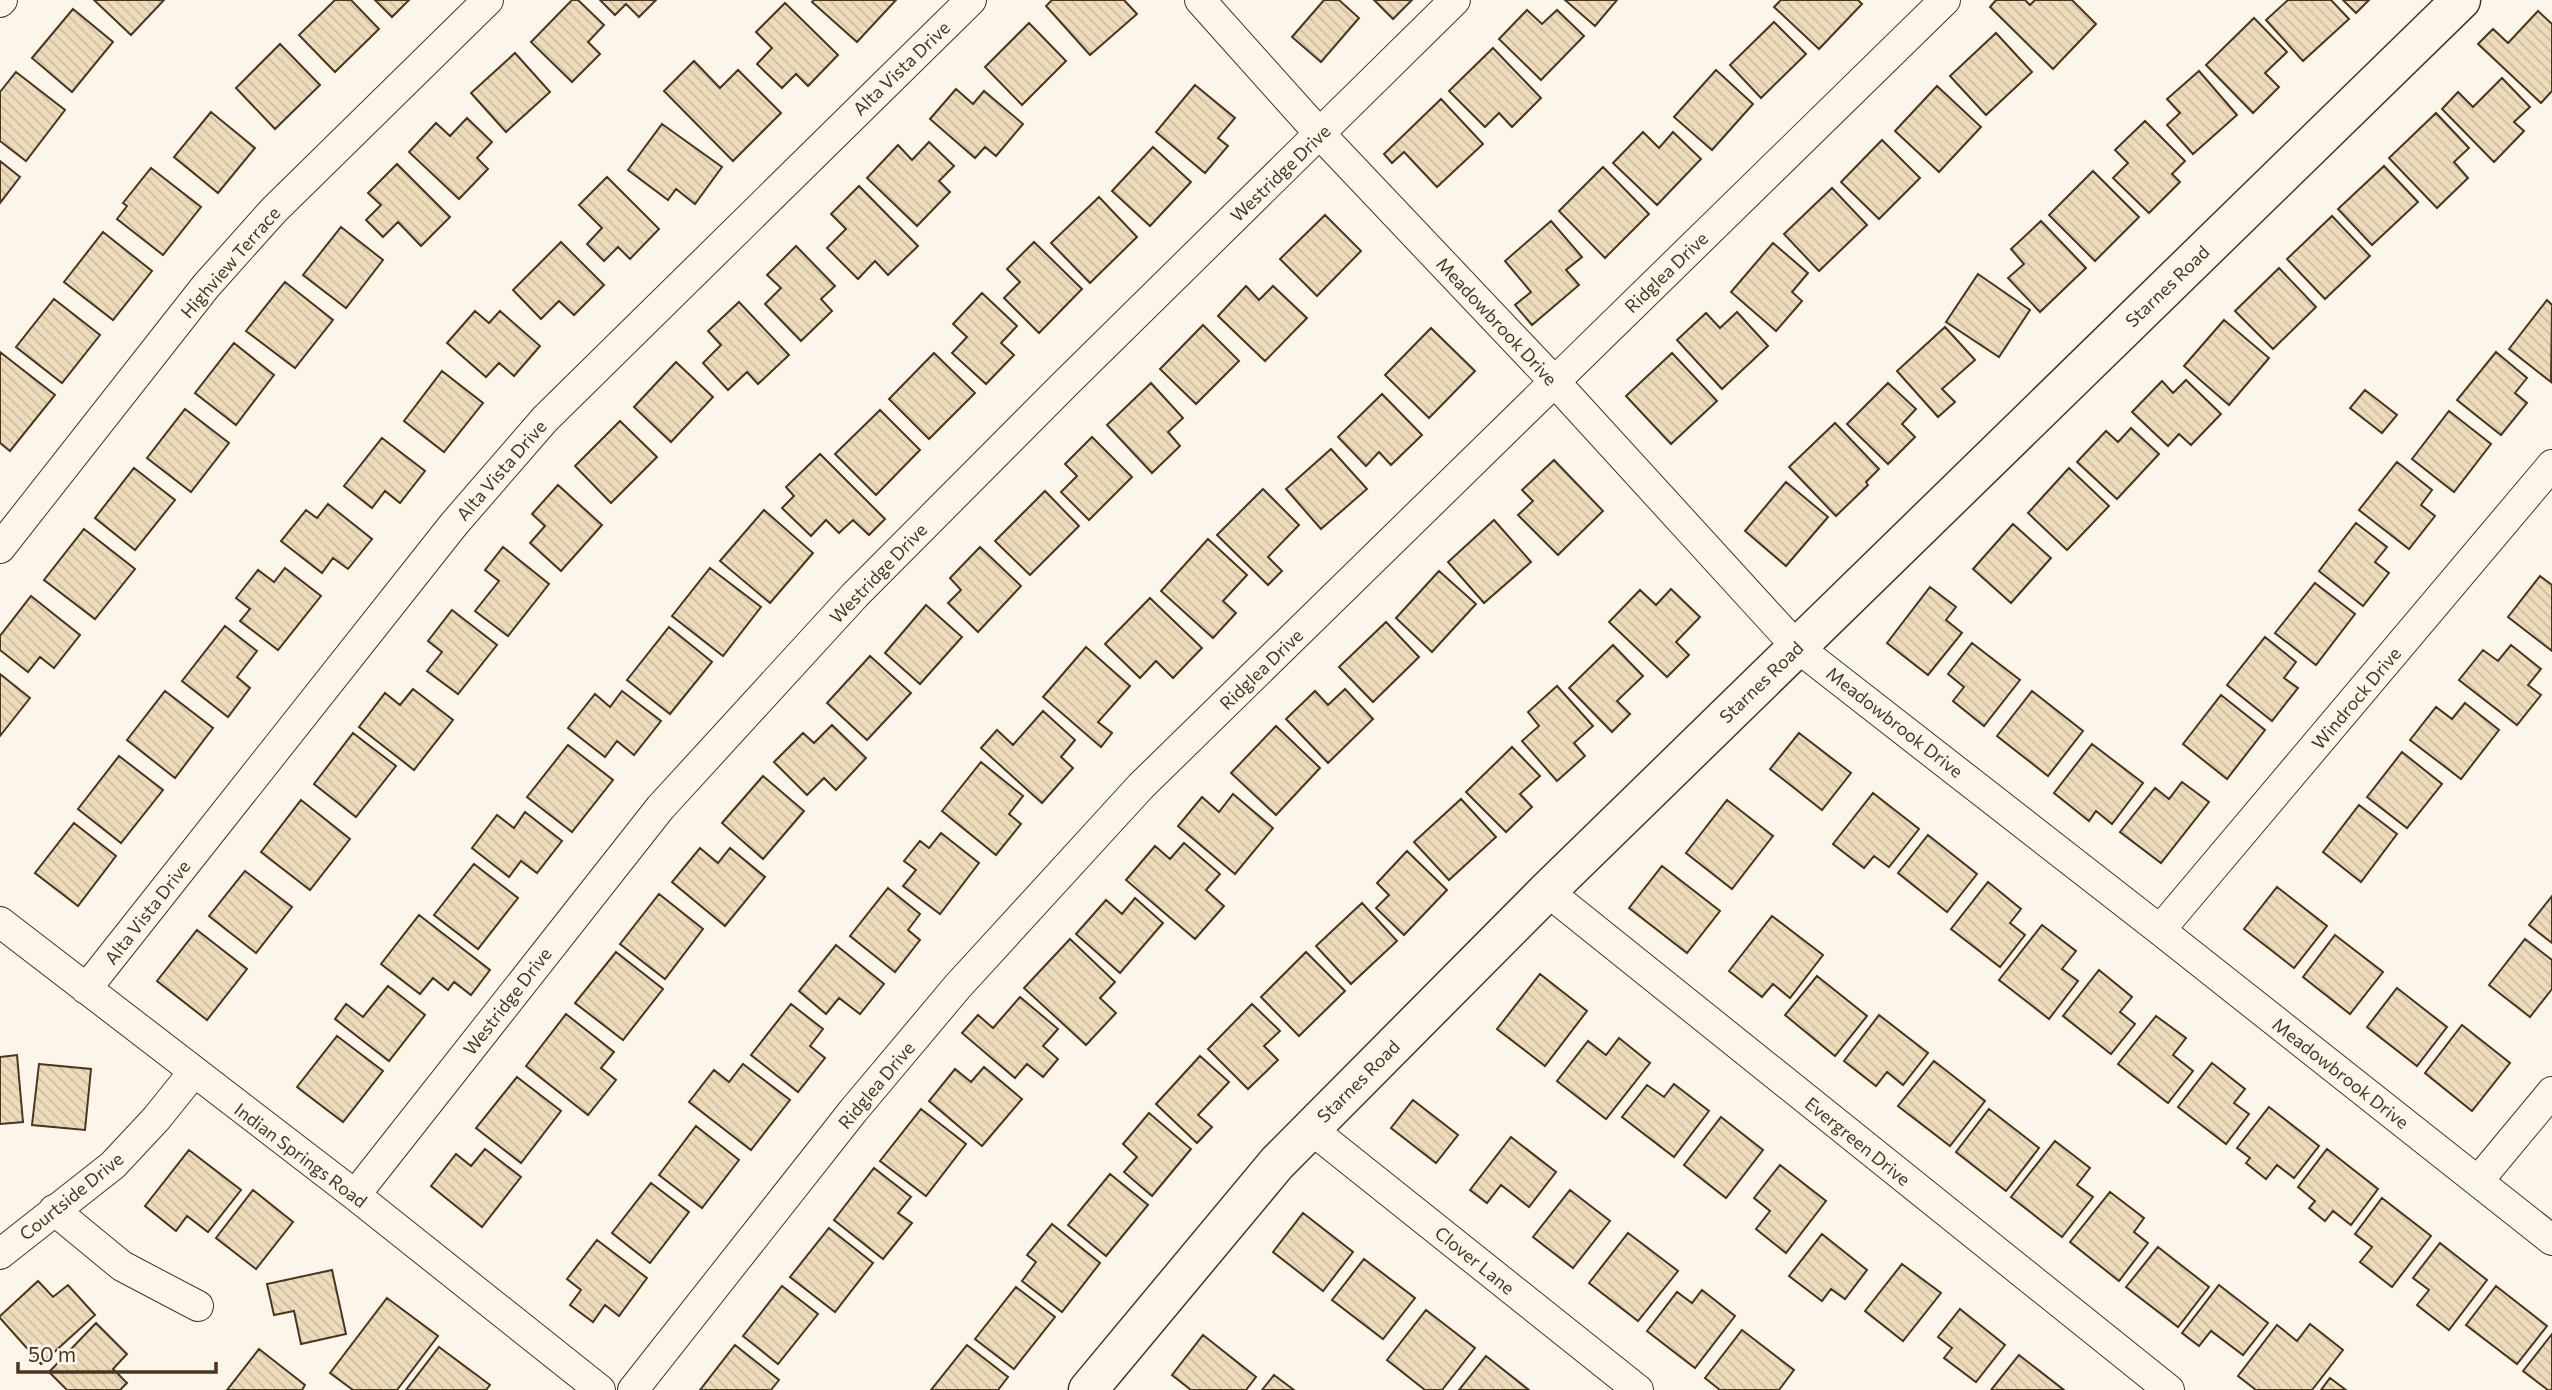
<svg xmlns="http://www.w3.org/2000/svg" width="2552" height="1390" viewBox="0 0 2552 1390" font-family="Commissioner,sans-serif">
  <defs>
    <pattern id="building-back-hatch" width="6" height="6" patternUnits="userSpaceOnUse" patternTransform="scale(1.75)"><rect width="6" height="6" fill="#ecdcbc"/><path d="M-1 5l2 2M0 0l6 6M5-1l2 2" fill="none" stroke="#ccbda1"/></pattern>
  </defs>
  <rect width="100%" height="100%" fill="#fbf6e9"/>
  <path fill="url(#building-back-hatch)" stroke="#4a3520" stroke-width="2" d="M94,0H164L131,35Z
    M335,0H351L379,29L335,72L299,35Z
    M375,0H409L392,17Z
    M572,0H578L604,25L588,42L600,54L572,82L531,42Z
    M600,0H656L639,17L626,4L615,15Z
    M814,0H896L857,42L812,2Z
    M1052,0H1124L1137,14L1090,55L1046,6Z
    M1324,0H1339L1359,18L1321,62L1292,37Z
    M1374,0H1412L1393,19Z
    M1565,0H1617L1595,26Z
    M1781,0H1858L1862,4L1819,49L1774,7Z
    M1996,0H2025L2030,5L2035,0H2072L2096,24L2053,69L1990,7Z
    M2288,0H2331L2349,19L2303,61L2266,20Z
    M2343,0H2369L2356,13Z
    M785,3L838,55L808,86L796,74L782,88L757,64L772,48L756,32Z
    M73,9L113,42L72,92L32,58Z
    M1527,10L1542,24L1557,10L1584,36L1541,80L1499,39Z
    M2538,11L2552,24V91L2541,103L2478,44L2493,29L2508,43Z
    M2254,18L2287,52L2265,73L2279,87L2253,113L2206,65Z
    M1774,22L1806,54L1761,98L1730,65Z
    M1029,23L1066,61L1022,105L985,67Z
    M1996,33L2032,72L1986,115L1950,76Z
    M280,44L320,85L275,129L236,88Z
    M1493,48L1541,98L1512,127L1499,113L1485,127L1449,91Z
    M515,53L550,92L506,132L471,93Z
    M694,61L720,88L738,70L781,113L733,161L664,91Z
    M1716,70L1753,104L1712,150L1674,117Z
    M2199,71L2237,115L2193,154L2167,125L2180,113L2167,99Z
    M16,72L65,110L26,161L0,141V92Z
    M2502,78L2530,107L2514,122L2524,131L2494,162L2442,109L2458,92L2473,107Z
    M1195,85L1235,118L1218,138L1228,146L1205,173L1156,132Z
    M1937,86L1981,127L1939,172L1895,131Z
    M956,89L973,104L984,91L1023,124L996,156L985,147L975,158L930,119Z
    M1441,99L1483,144L1437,187L1404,152L1392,163L1384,154Z
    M211,112L255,148L218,193L174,157Z
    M2436,113L2469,148L2454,162L2468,178L2437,208L2389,158Z
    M467,118L492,142L477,158L488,169L459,199L409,152L436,123L450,136Z
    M2145,121L2185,161L2172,174L2180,182L2149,213L2113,178L2128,163L2115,150Z
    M662,124L722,167L695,204L676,189L668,200L628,170Z
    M1643,132L1659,148L1673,132L1701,159L1657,205L1613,163Z
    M1882,140L1920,178L1879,219L1841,182Z
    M929,142L954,166L939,181L950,192L917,226L867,178L898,145L912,160Z
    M1153,147L1191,182L1150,226L1112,191Z
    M0,161L20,177L0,203Z
    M397,164L450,217L421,246L398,222L383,237L366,220L381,205L368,193Z
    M2384,166L2418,202L2372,245L2338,209Z
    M1603,167L1649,214L1605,258L1559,211Z
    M151,168L201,207L163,255L117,219L127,206L123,203Z
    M2093,171L2139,217L2095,261L2049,215Z
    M607,177L659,229L630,259L618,247L604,261L587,244L602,228L579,205Z
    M859,186L918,246L888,275L875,261L858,279L827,248L846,229L831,214Z
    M1832,188L1867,225L1819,271L1784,234Z
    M1099,197L1137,237L1090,283L1051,243Z
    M1325,215L1361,251L1317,296L1280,259Z
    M2332,216L2370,256L2325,299L2287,259Z
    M1551,221L1582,257L1566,270L1579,285L1532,325L1515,305L1531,292L1505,261Z
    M2041,221L2086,268L2040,312L2008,278L2024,264L2011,249Z
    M341,227L383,260L346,308L303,275Z
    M103,232L152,271L113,320L64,282Z
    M561,242L604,285L574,315L559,301L541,319L513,290Z
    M1034,242L1082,289L1039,333L1004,298L1020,282L1007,269Z
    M1773,243L1808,273L1792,292L1802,301L1776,331L1731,292Z
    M796,246L835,286L821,299L832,311L801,341L765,304L781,288L767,275Z
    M2279,268L2316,307L2273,349L2235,311Z
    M1978,274L2030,310L1999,357L1946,322Z
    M285,282L333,320L295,368L246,331Z
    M1246,286L1259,300L1273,286L1307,318L1265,361L1218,316Z
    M982,293L1017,326L1001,343L1014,355L986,384L952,353L967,337L953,324Z
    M54,299L100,335L62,383L16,347Z
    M2547,300L2552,305L2551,382L2509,349Z
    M739,302L789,355L758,384L747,372L728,390L703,363L721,345L708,331Z
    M475,311L489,323L500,311L540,346L514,376L499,363L486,377L447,343Z
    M1737,312L1768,346L1722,389L1677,340L1706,313L1720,328Z
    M2224,320L2269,358L2229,405L2184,366Z
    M1203,325L1239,361L1196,404L1160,369Z
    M1945,327L1975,360L1942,389L1955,402L1938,417L1897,371Z
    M1431,328L1475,371L1429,418L1385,375Z
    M234,343L274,375L236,425L195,393Z
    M0,352L55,395L10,451L0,443Z
    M2496,352L2527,378L2515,393L2527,403L2501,435L2457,400Z
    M934,353L975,393L929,439L889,399Z
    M1672,353L1717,401L1671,444L1626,396Z
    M676,362L713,397L671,442L634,407Z
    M442,371L483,403L444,452L404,421Z
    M2186,380L2221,414L2191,445L2179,434L2168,446L2132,412L2162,381L2173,393Z
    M1151,383L1183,418L1168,432L1180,446L1152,473L1107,425Z
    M1888,383L1916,409L1902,424L1915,437L1888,464L1847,424Z
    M2365,390L2397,415L2382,433L2350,408Z
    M1382,394L1422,435L1391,465L1379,452L1366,466L1338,437Z
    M185,409L229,443L191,492L147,458Z
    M880,410L920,450L876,495L835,454Z
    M2449,411L2491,444L2454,492L2412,459Z
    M620,421L657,457L611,503L575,466Z
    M1835,423L1879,469L1866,482L1868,485L1836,516L1789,467Z
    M2131,428L2159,454L2117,499L2077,462L2106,431L2118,442Z
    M1092,437L1132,477L1089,520L1061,492L1077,476L1065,464Z
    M382,438L425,471L400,503L385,491L372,508L344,486Z
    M1331,449L1367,489L1321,529L1286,489Z
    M820,454L885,519L869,535L853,520L839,533L826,520L811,536L782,508L794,496L786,487Z
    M1554,460L1603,511L1558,555L1518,515L1533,501L1522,490Z
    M2397,462L2432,490L2421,505L2435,516L2409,549L2359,510Z
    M134,468L175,500L135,550L95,518Z
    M2069,468L2109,506L2067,550L2028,513Z
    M1786,482L1828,517L1786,566L1745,531Z
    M558,485L602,525L561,571L530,543L545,526L532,514Z
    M1263,489L1299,525L1268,557L1282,571L1268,585L1217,535Z
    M1045,491L1079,526L1030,575L995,541Z
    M328,504L372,539L348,569L333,558L322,573L281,541L306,510L317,518Z
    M764,510L813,553L770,603L720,561Z
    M1494,520L1531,562L1484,603L1448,562Z
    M2356,523L2387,547L2375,562L2389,573L2363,606L2319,571Z
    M2013,524L2051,558L2011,603L1973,569Z
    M84,529L135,569L95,619L44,580Z
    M1208,539L1247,575L1223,601L1236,613L1213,638L1161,591Z
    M503,547L549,584L508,636L475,611L499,581L485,570Z
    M980,547L1021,586L978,632L948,603L961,590L950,578Z
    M285,568L321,596L278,650L240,621L250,609L236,598L258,570L274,582Z
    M710,568L761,607L723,656L672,616Z
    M1439,571L1476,604L1432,652L1396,618Z
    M2540,576L2552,585V651L2508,617Z
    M2315,583L2355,614L2316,665L2275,633Z
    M1930,587L1956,607L1946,620L1962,633L1928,675L1887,643Z
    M1671,589L1700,617L1676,642L1689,655L1667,677L1609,622L1640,590L1656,605Z
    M31,596L80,635L54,668L40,657L28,672L0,650V636Z
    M1150,598L1202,648L1173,678L1156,661L1140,678L1105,644Z
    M926,605L962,637L920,684L885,653Z
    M452,610L497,645L458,694L427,671L442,652L428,641Z
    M1386,622L1419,657L1373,702L1339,667Z
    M225,626L257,651L237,677L250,688L228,717L182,681Z
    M669,627L712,662L670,714L627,680Z
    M2265,637L2296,662L2284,678L2298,688L2272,721L2227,685Z
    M1972,643L2020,680L1984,726L1953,701L1964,687L1948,674Z
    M1613,645L1643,676L1617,701L1630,714L1612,732L1569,688Z
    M2511,645L2541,669L2528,685L2541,695L2517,725L2459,680L2483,650L2498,661Z
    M1086,647L1130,686L1098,722L1112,733L1101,747L1043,697Z
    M870,656L911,693L867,740L827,703Z
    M0,674L30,698L0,736Z
    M1557,686L1593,726L1574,743L1585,756L1557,781L1522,741L1539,726L1528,712Z
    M413,689L453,720L414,770L359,727L385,693L400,705Z
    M1345,689L1373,719L1328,763L1286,719L1315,691L1328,705Z
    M165,691L213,728L175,778L127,740Z
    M622,691L661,721L634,755L617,741L605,757L568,728L595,694L610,707Z
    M2032,691L2083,731L2048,776L1997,736Z
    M2221,695L2265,730L2227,779L2183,744Z
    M2465,703L2499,730L2461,779L2410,740L2436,707L2452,719Z
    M1043,711L1075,740L1061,757L1073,768L1042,803L981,748L997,730L1013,745Z
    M832,725L866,758L836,790L824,778L807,795L774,762L803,733L814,743Z
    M1276,726L1320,768L1276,815L1231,773Z
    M353,733L396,766L356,817L314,784Z
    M1799,733L1851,773L1822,810L1770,769Z
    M2092,744L2143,783L2112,824L2096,811L2089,821L2054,793Z
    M568,745L613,780L572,832L527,797Z
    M1512,747L1540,776L1520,794L1532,807L1506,832L1466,792Z
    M2402,752L2442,784L2407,828L2367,797Z
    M119,756L163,790L121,843L78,809Z
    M981,762L1023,796L1009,814L1021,824L996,855L942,811Z
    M763,776L804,811L763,859L722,823Z
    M2182,782L2209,802L2161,863L2120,832L2155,788L2169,799Z
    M1873,793L1919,829L1889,867L1874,856L1864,868L1833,844Z
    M1233,794L1273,828L1235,874L1178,826L1202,797L1219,812Z
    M1461,799L1496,837L1449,880L1414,842Z
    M301,800L350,839L310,890L261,852Z
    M1727,800L1773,836L1732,889L1686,853Z
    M2359,805L2397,834L2361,882L2323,852Z
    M525,812L562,841L537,873L521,861L509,877L472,848L497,815L514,828Z
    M74,823L116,856L78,906L35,873Z
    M941,833L979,863L940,914L903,886L916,870L904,861L920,841L929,848Z
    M1928,835L1977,874L1947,912L1898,873Z
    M1184,843L1220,874L1206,890L1224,906L1195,939L1126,880L1155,846L1170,859Z
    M700,848L718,863L730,848L765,877L725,926L672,882Z
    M1407,851L1447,890L1404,935L1376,908L1389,895L1377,883Z
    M474,864L518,898L478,949L434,915Z
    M1662,866L1720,911L1687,953L1629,908Z
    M245,871L292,907L256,953L209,916Z
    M1988,882L2021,909L2010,923L2025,935L2000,967L1951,929Z
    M2277,887L2327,926L2294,968L2244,929Z
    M888,888L920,914L908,930L920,940L895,972L850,936Z
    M659,894L703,929L665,979L620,944Z
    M2552,896V943L2529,925Z
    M1135,898L1163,923L1120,973L1076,934L1106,900L1122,914Z
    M1362,903L1397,941L1351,984L1316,946Z
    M419,915L490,970L471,995L454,982L448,990L433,978L420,994L381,964Z
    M1772,916L1823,955L1790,998L1773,984L1762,997L1729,971Z
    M2042,925L2076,951L2062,969L2078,981L2049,1019L1999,980Z
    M197,930L247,969L207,1020L157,981Z
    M2335,935L2383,972L2350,1014L2303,977Z
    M1070,939L1115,982L1100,998L1116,1013L1086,1045L1024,988Z
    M2525,939L2552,960V989L2530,1017L2489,985Z
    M836,945L884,984L860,1014L839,998L826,1014L799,991Z
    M616,952L663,989L623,1040L575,1003Z
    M1306,952L1345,991L1299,1036L1261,997Z
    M2099,970L2132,997L2120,1012L2135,1024L2111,1054L2063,1016Z
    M1540,974L1587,1011L1545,1066L1497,1029Z
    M1817,976L1867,1016L1835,1056L1785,1015Z
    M388,986L425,1015L389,1061L335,1019L346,1004L363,1017Z
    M2397,988L2447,1027L2417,1066L2367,1027Z
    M1020,997L1058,1029L1043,1046L1058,1059L1043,1077L1027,1064L1015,1078L962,1033L978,1015L993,1028Z
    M791,1004L823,1029L810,1046L825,1058L798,1092L751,1055Z
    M1252,1004L1280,1031L1264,1046L1278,1060L1248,1089L1208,1049Z
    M566,1014L614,1052L601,1068L616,1080L588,1115L526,1066Z
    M1879,1015L1928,1053L1903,1085L1887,1072L1876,1086L1844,1061Z
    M2156,1016L2186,1038L2173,1055L2193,1071L2168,1103L2118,1064Z
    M2462,1025L2510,1063L2472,1111L2425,1073Z
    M337,1036L383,1071L343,1122L297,1087Z
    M1619,1038L1650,1063L1606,1119L1557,1081L1588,1041L1606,1055Z
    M17,1055L23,1122L0,1124V1057Z
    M1200,1056L1229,1082L1198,1115L1212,1127L1197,1143L1156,1104Z
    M1934,1061L1985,1101L1950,1146L1898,1106Z
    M2212,1063L2245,1089L2234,1103L2249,1114L2226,1144L2178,1107Z
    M39,1064L91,1069L85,1130L32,1125Z
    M743,1064L790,1100L751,1150L689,1102L714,1070L729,1082Z
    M984,1067L1022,1099L982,1146L929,1101L955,1069L971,1082Z
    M517,1077L561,1111L521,1163L476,1128Z
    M1674,1084L1709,1111L1674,1157L1622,1117L1647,1085L1664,1097Z
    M1413,1100L1458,1135L1436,1163L1391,1128Z
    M2269,1107L2319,1146L2294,1178L2277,1165L2266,1179L2246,1163L2250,1158L2237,1148Z
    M921,1109L966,1144L926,1196L880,1161Z
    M1989,1109L2039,1148L2006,1191L1956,1152Z
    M1149,1113L1191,1149L1152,1196L1124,1172L1137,1157L1123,1144Z
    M1721,1117L1763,1150L1726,1198L1684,1165Z
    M696,1126L739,1160L702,1208L659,1175Z
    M1511,1137L1556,1172L1529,1207L1501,1185L1487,1203L1470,1190Z
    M2055,1141L2090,1168L2077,1185L2093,1197L2062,1237L2011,1197Z
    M485,1149L521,1177L482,1227L431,1186L456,1154L471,1166Z
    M2327,1149L2378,1189L2351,1225L2333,1211L2325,1221L2309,1208L2315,1201L2298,1187Z
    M189,1150L241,1190L208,1232L187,1216L176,1231L145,1206Z
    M1780,1165L1826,1201L1786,1253L1756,1229L1770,1211L1754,1198Z
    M874,1168L911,1197L898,1213L912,1223L883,1259L834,1220Z
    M1110,1174L1148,1205L1106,1256L1068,1225Z
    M651,1183L689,1212L650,1263L612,1233Z
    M253,1190L293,1222L256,1269L216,1238Z
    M1570,1190L1610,1221L1573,1268L1533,1237Z
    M2110,1192L2144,1218L2134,1232L2148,1243L2119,1281L2070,1242Z
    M2382,1198L2431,1236L2392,1287L2360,1262L2372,1247L2355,1234Z
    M1303,1213L1353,1252L1323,1291L1273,1252Z
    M1052,1224L1100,1263L1062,1312L1022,1281L1036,1262L1027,1255Z
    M829,1228L873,1263L835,1312L790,1277Z
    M1628,1233L1678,1271L1638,1321L1589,1283Z
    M1822,1234L1867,1270L1845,1299L1831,1289L1822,1301L1789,1276Z
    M597,1240L647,1278L619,1316L605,1305L593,1322L570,1305L581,1290L567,1279Z
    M2440,1243L2487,1280L2449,1330L2417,1305L2429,1290L2413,1278Z
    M2158,1247L2209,1287L2178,1327L2126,1287Z
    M1364,1259L1415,1298L1383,1339L1332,1300Z
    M1902,1264L1941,1293L1903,1341L1865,1311Z
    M332,1270L346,1334L301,1344L294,1311L274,1315L267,1284Z
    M38,1281L53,1297L68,1285L95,1315L41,1364L0,1318V1316Z
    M2219,1285L2268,1323L2243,1355L2211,1331L2199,1346L2182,1333Z
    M782,1286L818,1314L778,1364L743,1336Z
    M2496,1286L2547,1326L2517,1364L2466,1325Z
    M1016,1287L1055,1317L1014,1369L975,1339Z
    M1702,1290L1735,1316L1695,1368L1647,1331L1677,1292L1692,1303Z
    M387,1298L438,1336L397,1390H353L330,1373Z
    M1960,1309L2005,1345L1976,1382L1944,1358L1952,1348L1938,1337Z
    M1426,1310L1475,1348L1442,1390H1425L1387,1360Z
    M96,1323L127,1354L113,1369L127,1383L120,1390H67L49,1372Z
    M2310,1324L2343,1350L2312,1390H2256L2238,1376L2277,1325L2297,1341Z
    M1742,1330L1794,1370L1779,1390H1720L1705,1378Z
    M2552,1334V1390H2548L2523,1371Z
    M1203,1335L1256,1377L1246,1390H1191L1172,1375Z
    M735,1345L779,1380L771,1390H700Z
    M967,1345L1008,1377L998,1390H931Z
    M439,1347L490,1385L486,1390H406Z
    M259,1349L305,1385L302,1390H227Z
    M2019,1355L2064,1390H1991Z
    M1486,1356L1529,1390H1459Z
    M1274,1375L1294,1390H1262Z
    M2330,1378L2346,1390H2321Z"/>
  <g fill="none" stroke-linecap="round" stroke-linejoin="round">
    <defs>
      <path id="minor" d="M1200,0L1320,134L1554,381L1797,647L2160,930L2552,1240
        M0,2L2,0
        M0,548L206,286L274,210L488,0
        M1547,891L2169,1390
        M0,922L355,1195L600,1390
        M2160,930L2552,465
        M86,989L454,524L545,419L971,0
        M1311,1129L1638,1390
        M2478,1181L2552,1092
        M355,1195L660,808L855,595L1066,383L1455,0
        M54,1210L122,1266L198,1306
        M0,1254L113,1165L156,1119L193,1073
        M633,1390L853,1111L958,986L1141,786L1945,0"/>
      <path id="major" d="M1088,1390L1277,1163L1547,891L2461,0"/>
    </defs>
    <use href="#minor" stroke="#4a3520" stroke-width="32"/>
    <use href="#major" stroke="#4a3520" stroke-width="41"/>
    <use href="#minor" stroke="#fbf6e9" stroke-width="30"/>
    <use href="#major" stroke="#fbf6e9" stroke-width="38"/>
  </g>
  <g text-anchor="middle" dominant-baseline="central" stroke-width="5" stroke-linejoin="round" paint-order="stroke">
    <g font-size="18" fill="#4a3520" stroke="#fbf6e9">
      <text transform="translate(901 68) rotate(-44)">Alta Vista Drive</text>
      <text transform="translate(1280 173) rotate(-44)">Westridge Drive</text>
      <text transform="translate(230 262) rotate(-49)">Highview Terrace</text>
      <text transform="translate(1666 272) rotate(-44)">Ridglea Drive</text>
      <text transform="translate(2167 286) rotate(-44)">Starnes Road</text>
      <text transform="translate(1497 321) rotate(47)">Meadowbrook Drive</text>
      <text transform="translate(501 470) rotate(-49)">Alta Vista Drive</text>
      <text transform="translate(878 573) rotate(-46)">Westridge Drive</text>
      <text transform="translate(1261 669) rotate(-44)">Ridglea Drive</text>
      <text transform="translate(1761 682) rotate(-44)">Starnes Road</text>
      <text transform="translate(2356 698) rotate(-50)">Windrock Drive</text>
      <text transform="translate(1895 722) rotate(38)">Meadowbrook Drive</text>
      <text transform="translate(147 912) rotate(-52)">Alta Vista Drive</text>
      <text transform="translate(507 1001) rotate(-52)">Westridge Drive</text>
      <text transform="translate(2341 1073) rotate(38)">Meadowbrook Drive</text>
      <text transform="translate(1358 1081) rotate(-45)">Starnes Road</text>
      <text transform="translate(876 1085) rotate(-50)">Ridglea Drive</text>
      <text transform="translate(1858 1141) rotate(39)">Evergreen Drive</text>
      <text transform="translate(301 1155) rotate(37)">Indian Springs Road</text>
      <text transform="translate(71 1196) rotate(-39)">Courtside Drive</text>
      <text transform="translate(1475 1260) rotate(39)">Clover Lane</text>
    </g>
  </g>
  <path d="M18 1362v10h198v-10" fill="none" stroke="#4a3520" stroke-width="3.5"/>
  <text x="28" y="1362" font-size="21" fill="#4a3520" stroke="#fbf6e9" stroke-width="5" paint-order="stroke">50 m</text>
</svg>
